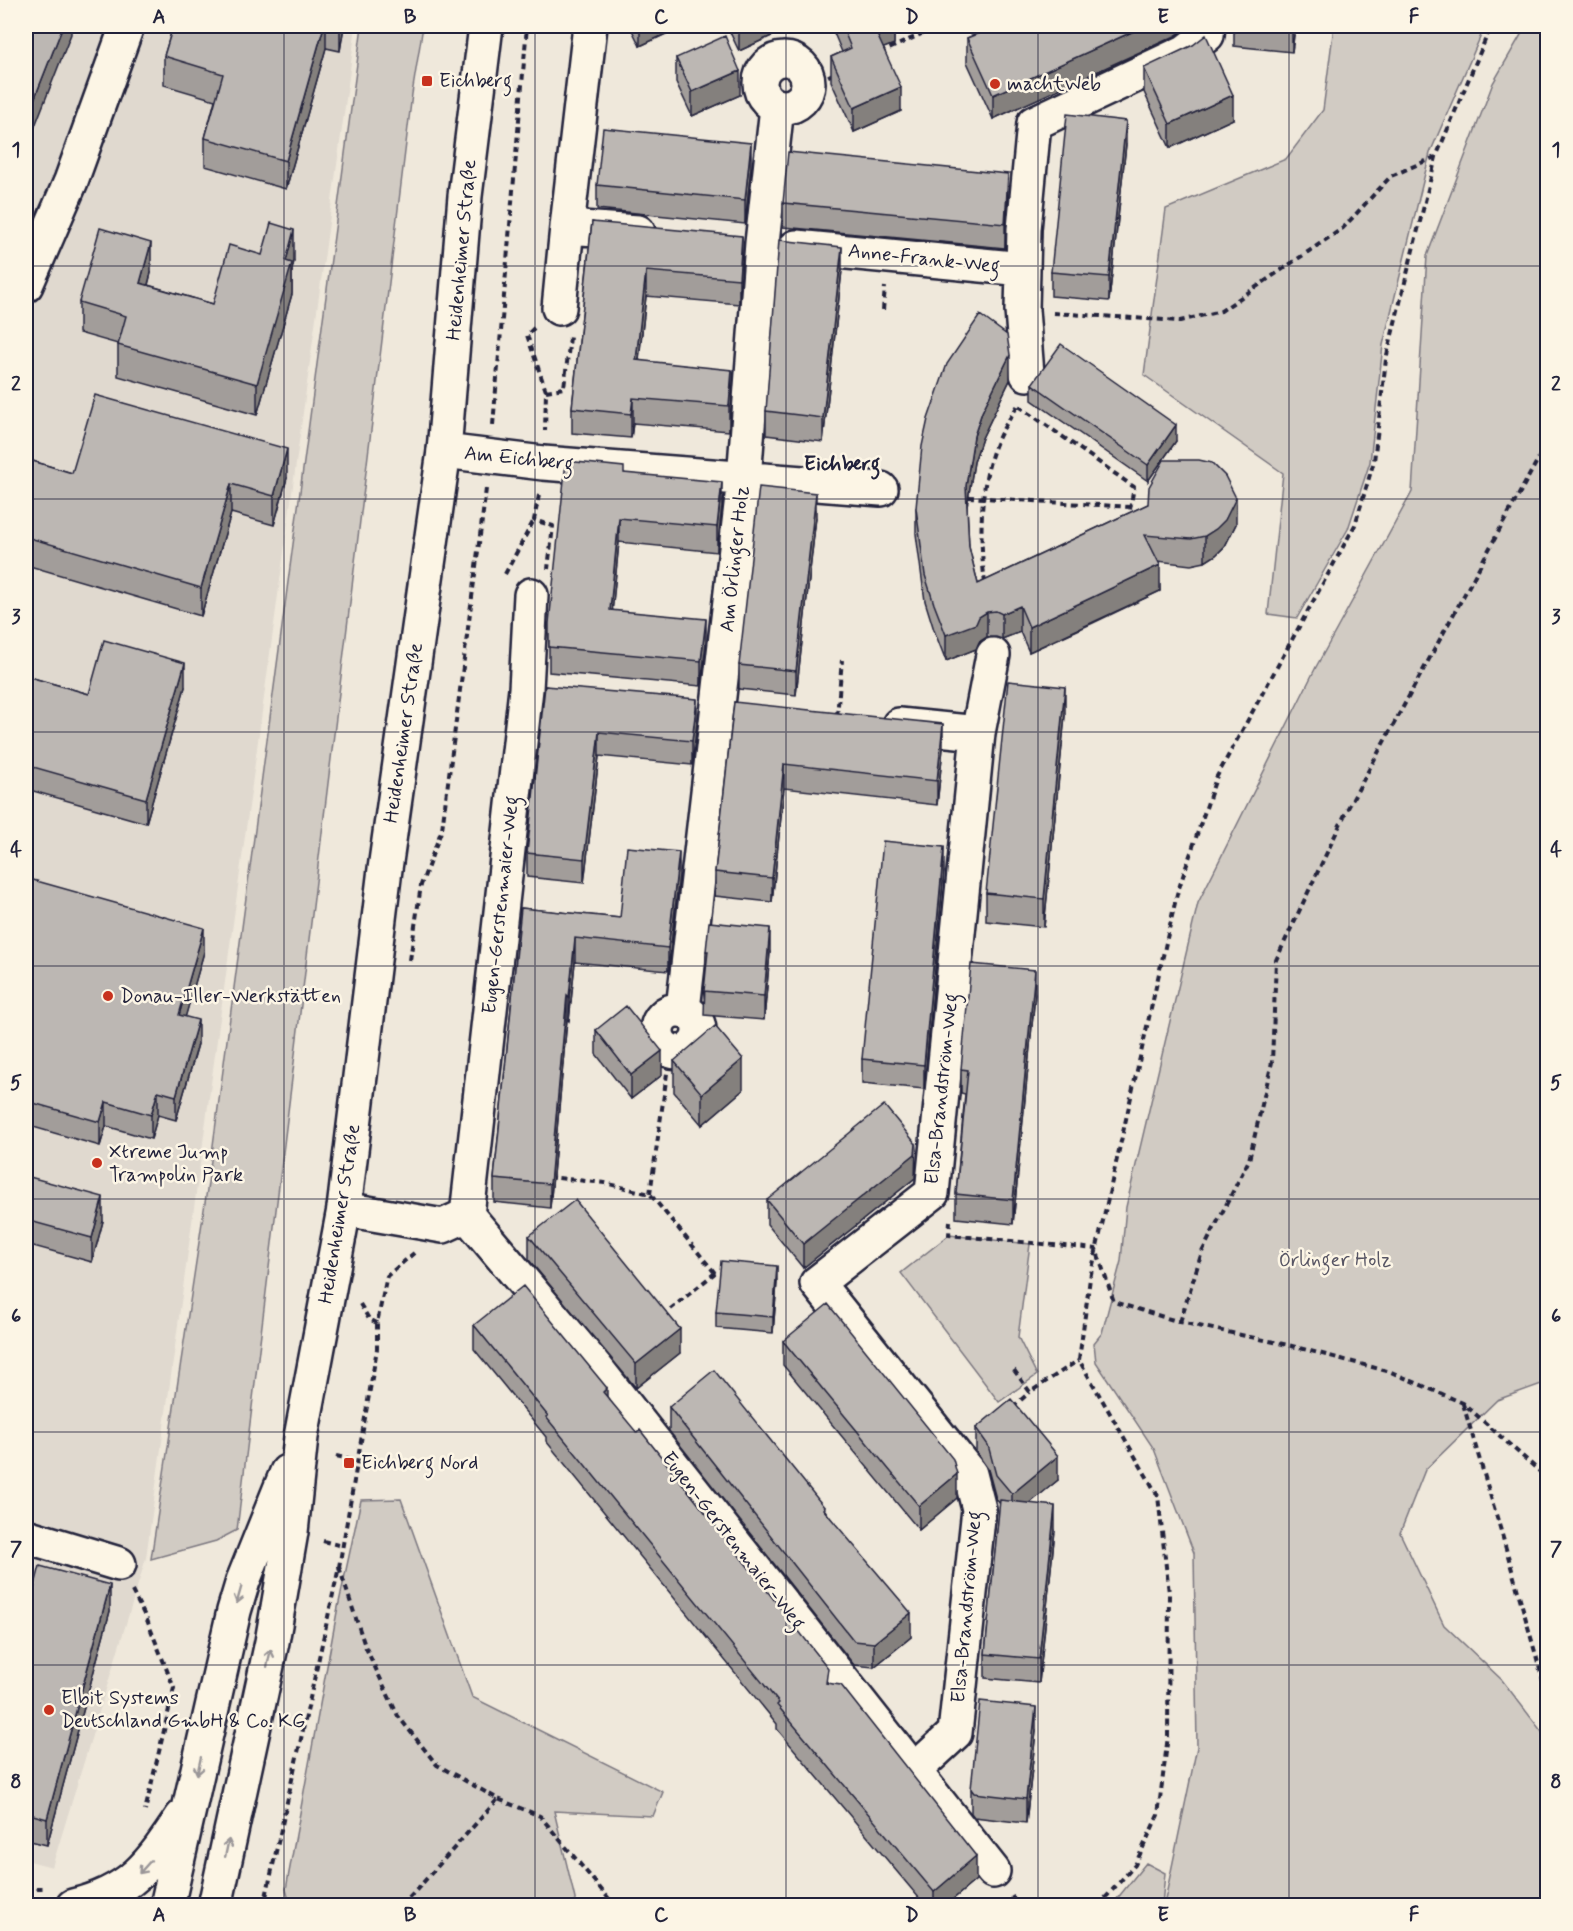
<svg xmlns="http://www.w3.org/2000/svg" width="1573" height="1931" viewBox="0 0 1573 1931" font-family="Mynerve,sans-serif">
  <rect width="100%" height="100%" fill="#efe8db"/>
  <filter id="ink" filterUnits="userSpaceOnUse"><feTurbulence type="fractalNoise" baseFrequency=".0167" numOctaves="2"/><feDisplacementMap in="SourceGraphic" scale="12" xChannelSelector="R" yChannelSelector="G"/><feConvolveMatrix kernelMatrix="1 2 1 2 8 2 1 2 1" color-interpolation-filters="sRGB"/></filter>
  <g filter="url(#ink)">
    <path fill="#e0d9cf" d="M26,26H356L146,1558L52,1867L26,1860Z"/>
    <path fill="#d1cbc3" stroke="#7a767f" stroke-width="1.5" d="M362,26H423L412,94L237,1530L216,1541L151,1559L208,1183Z
      M1334,26H1485L1430,153L1383,345L1370,462L1348,529L1297,618L1268,614L1283,473L1144,375L1166,209L1286,159L1323,110Z
      M1526,26H1548L1547,1382L1497,1400L1425,1470L1400,1533L1444,1625L1502,1680L1542,1732L1548,1750L1547,1905H1164L1197,1747L1194,1553L1154,1449L1096,1362L1094,1343L1102,1333L1121,1261L1126,1207L1198,903L1316,667L1412,492L1427,256L1493,83Z
      M949,1235L1030,1244L1018,1337L1037,1375L999,1402L901,1273Z
      M401,1499L472,1697L663,1792L653,1816L554,1811L575,1899V1905H290L286,1889L337,1612L361,1500Z
      M1146,1863L1165,1873L1162,1905H1112Z"/>
    <g fill="none" stroke-linecap="round" stroke-linejoin="round">
      <defs>
        <path id="street" d="M590,26L567,227L638,232
          M760 83a24 24 0 1 1 48 0a24 24 0 1 1-48 0Z
          M796,247L1023,269
          M26,285L71,181L127,26
          M559,308L567,227
          M1027,374L1022,310L1024,229L1034,123L1185,52L1207,35L1208,26
          M444,451L543,463L881,489
          M531,595L526,689L467,1215L597,1369L993,1871
          M899,725L978,733
          M683,1009L744,479L762,243L777,107
          M657 1031a21 21 0 1 1 42 0a21 21 0 1 1-42 0Z
          M344,1209L443,1226L467,1215
          M26,1536L119,1564
          M915,1770L955,1733L979,1509L970,1474L817,1283L932,1193L978,733L993,655"/>
        <path id="secondary" d="M73,1906C131,1892 150,1865 182,1817
          M167,1906L234,1611L243,1581L287,1472
          M215,1906L272,1642L291,1532L301,1437L344,1209L385,869L444,451L465,196L486,26"/>
      </defs>
      <use href="#street" stroke="#22223b" stroke-width="38"/>
      <use href="#secondary" stroke="#22223b" stroke-width="38"/>
      <path stroke="#22223b" stroke-width="4" stroke-dasharray="6 4.5" stroke-linecap="butt" d="M880,53L939,26
        M809,85L835,73
        M883,310L885,287
        M1053,313L1180,321L1221,311L1343,228L1391,176L1435,157
        M534,328L527,335L546,391L545,431
        M546,391L564,388L570,337
        M1019,406L1134,487L1129,515
        M493,425L527,26
        M539,495L534,520L553,526L548,569
        M968,497L1131,507
        M505,574L534,520
        M985,583C979,538 979,479 999,437C1004,426 1012,416 1018,405
        M837,716L842,660
        M410,960L421,885L442,829L486,489
        M548,1177L605,1183L650,1194L715,1273
        M650,1194L669,1059L676,1052
        M950,1221L949,1235L1096,1249L1114,1302L1180,1322L1288,1345L1391,1372L1463,1403L1548,1479
        M360,1304L369,1319L377,1323
        M662,1316L715,1273L724,1274
        M1180,1322L1202,1252L1249,1160L1272,1062L1276,960L1348,808L1548,441
        M1014,1370L1030,1392L1079,1360
        M1463,1404L1501,1531L1548,1698
        M1013,1407L1030,1392
        M336,1456L359,1461
        M323,1541L342,1546
        M339,1567L365,1646L398,1716L437,1765L498,1799L540,1816L615,1906
        M132,1591L147,1620L174,1688L145,1811
        M26,1888H46
        M1012,1896L1018,1906
        M264,1906L339,1567L377,1349V1323L387,1276L414,1253
        M402,1906L498,1799
        M1098,1906L1135,1865L1158,1815L1168,1736L1169,1593L1158,1496L1079,1360L1090,1278L1177,894L1216,778L1355,525L1374,461L1386,359L1436,157L1491,26"/>
      <use href="#street" stroke="#fcf5e5" stroke-width="33"/>
      <use href="#secondary" stroke="#fcf5e5" stroke-width="33"/>
    </g>
    <path fill="#a29d9a" stroke="#22223b" stroke-width="1.5" d="M173,26H344L340,51L326,48L286,189L205,166V138L215,100L164,85V56Z
      M630,26H683L640,46Z
      M727,26H793L739,51Z
      M831,26H894V44L883,48L901,111L854,132L831,81V57L842,52Z
      M997,26H1189L1175,36L993,119L967,62V38Z
      M1234,26H1295L1292,52L1234,46Z
      M676,58L740,95L692,116L676,82Z
      M1144,68L1233,119L1170,148L1144,92Z
      M1126,144L1109,301L1051,296V272Z
      M751,167L745,224L597,209V185Z
      M1008,198L1005,248L783,227V203Z
      M592,222L742,261L739,304L646,296L639,360L732,395L729,431L633,423L631,438L572,433V408Z
      M262,255L294,261L292,270V294L257,415L118,376V344L79,333V302L151,273L148,285L213,304Z
      M842,270L823,442L766,435V411Z
      M1010,380L982,438L974,462L967,506L969,547L978,584L1148,504L1236,524L1225,546L1216,555L1205,562L1191,565L1158,561L1160,591L1093,623L1029,652L1020,632L1002,639L996,637H987L979,642L976,649L946,661L934,630L925,601L916,534V508Z
      M1032,384L1176,441L1148,481L1032,400Z
      M26,459L72,473L287,478L274,525L231,513L201,616L26,565Z
      M624,473L722,506L717,552L619,542L612,610L706,643L701,686L549,672V623Z
      M816,517L796,695L739,689V665Z
      M26,676L89,694L185,687L146,823L26,789Z
      M545,686L697,723L692,765L599,756L584,883L527,877V853Z
      M734,702L943,748L937,805L784,788L772,902L715,896V872Z
      M1065,715L1044,927L986,921V893Z
      M944,871L924,1089L862,1083V1059Z
      M679,875L668,971L575,962L569,1021L567,1019L550,1208L494,1202V1179L521,908L620,918Z
      M26,878L204,952L185,1017L198,1044L176,1120L158,1115L151,1139L106,1126L100,1146L26,1125Z
      M706,951L770,952L764,1020L704,1015Z
      M1035,994L1013,1224L956,1218V1194L965,1094L961,1093V1069Z
      M596,1030L662,1075L631,1099L596,1054Z
      M674,1061L743,1090L702,1125L674,1092Z
      M916,1168L915,1178L803,1268L767,1224V1200Z
      M26,1176L103,1221L92,1262L26,1244Z
      M529,1236L680,1353L636,1388L529,1260Z
      M777,1282L773,1333L716,1328V1312Z
      M474,1325L607,1397L828,1683L976,1880L946,1905H925L777,1729V1724L546,1441V1437L474,1349Z
      M783,1341L957,1498L919,1530L783,1365Z
      M669,1407L825,1510L911,1637L874,1667L854,1665L669,1431Z
      M976,1428L1058,1480L1029,1503L1055,1530L1039,1683L985,1678V1654L1000,1504L996,1499L988,1469L976,1452Z
      M110,1611L47,1845L26,1840V1619Z
      M1036,1731L1026,1823L974,1817L971,1813V1789Z"/>
    <path fill="#84807d" stroke="#22223b" stroke-width="1.5" d="M63,26H71V34L26,149V120Z
      M324,26H326V48L286,189V161Z
      M340,26H344L340,51Z
      M640,26H683L640,46Z
      M743,26H793L739,51V28Z
      M881,26H894V44L874,52V28Z
      M1145,26H1189L1175,36L993,119V95Z
      M1292,26H1295L1292,52Z
      M740,71V95L692,116V92Z
      M901,87V111L854,132V108Z
      M1233,95V119L1170,148V124Z
      M1126,121V144L1109,301V277Z
      M751,143V167L745,224V200Z
      M1008,174V198L1005,248V224Z
      M294,230V261L292,270V294L257,415V384L286,261Z
      M742,236V261L739,304V279Z
      M151,243V273L140,314V283Z
      M842,247V270L823,442V418Z
      M646,271V296L636,385V360Z
      M1010,355V380L982,438L974,462L966,512V486L974,436L982,412Z
      M732,370V395L729,431V406Z
      M633,398V423L631,438V414Z
      M1176,425V441L1148,481V465Z
      M287,449V478L274,525V496Z
      M722,482V506L717,552V527Z
      M231,484V513L201,616V588Z
      M816,493V517L796,695V671Z
      M1236,498V524L1225,546L1216,555L1205,562V536Z
      M619,518V542L610,635V610Z
      M1160,565V591L1029,652V627Z
      M1020,606V632L1002,639V614Z
      M987,612V637L979,642L976,649L946,661V635Z
      M706,619V643L701,686V661Z
      M185,663V687L146,823V799Z
      M1065,687V715L1044,927V899Z
      M697,699V723L692,765V741Z
      M943,724V748L937,805V781Z
      M599,732V756L584,883V859Z
      M784,764V788L772,902V878Z
      M944,847V871L924,1089V1065Z
      M679,852V875L668,971V948Z
      M204,928V952L179,1039V1015Z
      M770,928V952L764,1020V996Z
      M575,938V962L569,1021V997Z
      M1035,970V994L1013,1224V1200Z
      M567,995V1019L550,1208V1184Z
      M198,1020V1044L176,1120V1096Z
      M662,1051V1075L631,1099V1075Z
      M743,1059V1090L702,1125V1094Z
      M158,1091V1115L151,1139V1115Z
      M106,1102V1126L100,1146V1122Z
      M916,1144L915,1178L803,1268V1244Z
      M103,1197V1221L92,1262V1238Z
      M777,1266V1282L773,1333V1317Z
      M680,1329V1353L636,1388V1364Z
      M607,1388V1412L603,1392Z
      M1058,1456V1480L1012,1518V1494Z
      M957,1474V1498L919,1530V1506Z
      M1055,1506V1530L1039,1683V1659Z
      M110,1585V1611L47,1845V1819Z
      M911,1613V1637L874,1667V1643Z
      M1036,1707V1731L1026,1823V1799Z
      M976,1856V1880L946,1905H934V1892Z"/>
    <path fill="#bcb7b3" stroke="#22223b" stroke-width="1.5" d="M26,26H63L26,120Z
      M173,26H324L286,161L205,138L223,74L164,56Z
      M842,26H881L874,28L901,87L854,108L831,57L851,48Z
      M997,26H1145L993,95L967,38Z
      M1266,26H1292V28Z
      M1206,35L1233,95L1170,124L1144,68L1193,45Z
      M725,36L740,71L692,92L676,58Z
      M1067,114L1126,121L1109,277L1051,272Z
      M603,128L751,143L745,200L597,185Z
      M788,152L1008,174L1005,224L783,203Z
      M592,222L742,236L739,279L646,271L636,360L732,370L729,406L633,398L631,414L572,408Z
      M271,223L294,230L286,261L292,263L257,384L118,345L126,316L79,302L100,228L151,243L140,283L213,304L229,245L262,255Z
      M779,240L842,247L823,418L766,411Z
      M980,315L1007,335L1010,355L982,412L974,436L966,486L969,547L978,584L1148,504L1149,487L1164,460H1199L1212,463L1225,476L1236,498L1225,520L1216,529L1205,536L1191,539L1145,535L1160,565L1093,597L1029,627L1020,606L1002,614L996,611L987,612L979,617L976,624L946,635L934,604L925,575L916,508L922,446L928,419L947,364Z
      M1061,344L1176,425L1148,465L1032,384Z
      M95,395L287,449L274,496L231,484L201,588L26,537V459L72,473Z
      M566,461L624,467V473L722,482L717,527L619,518L610,610L706,619L701,661L549,647V623Z
      M759,487L816,493L796,671L739,665Z
      M104,640L185,663L146,799L26,765V676L89,694Z
      M1008,681L1065,687L1044,899L986,893Z
      M545,686L697,699L692,741L599,732L584,859L527,853Z
      M734,702L943,724L937,781L784,764L772,878L715,872Z
      M883,841L944,847L924,1065L862,1059Z
      M627,847L679,852L668,948L575,938L569,997L567,995L550,1184L494,1179L521,908L620,918Z
      M26,878L204,928L179,1015L198,1020L176,1096L158,1091L151,1115L106,1102L100,1122L26,1101Z
      M709,922L770,928L764,996L704,991L708,951H706Z
      M971,964L1035,970L1013,1200L956,1194L968,1070L961,1069Z
      M626,1006L662,1051L631,1075L596,1030Z
      M715,1026L743,1059L702,1094L674,1061Z
      M884,1105L916,1144L915,1154L803,1244L767,1200Z
      M26,1176L103,1197L92,1238L26,1220Z
      M575,1200L680,1329L636,1364L529,1236Z
      M721,1261L777,1266L773,1317L716,1312Z
      M523,1286L607,1388L603,1392L637,1433L640,1430L828,1668L826,1683L841,1685L976,1856L934,1892L777,1705L779,1703L546,1417L548,1416L474,1325Z
      M828,1304L953,1459L957,1474L919,1506L783,1341Z
      M714,1370L825,1508L823,1509L911,1613L874,1643L854,1641L669,1407Z
      M1011,1399L1058,1456L1012,1494L996,1475L988,1445L976,1428Z
      M1000,1500L1055,1506L1039,1659L985,1654Z
      M40,1566L110,1585L47,1819L26,1813V1619Z
      M980,1701L1036,1707L1026,1799L974,1793L971,1789Z"/>
    <defs><path id="oneway-shaft" d="M-6 0H5M1.5-3L5.5 0L1.5 3" fill="none" stroke-width="1.6" stroke-linecap="round" stroke-linejoin="round" transform="scale(1.5)"/></defs>
    <g stroke="#9a9698">
      <use href="#oneway-shaft" transform="translate(239 1595) rotate(106)"/>
      <use href="#oneway-shaft" transform="translate(269 1658) rotate(-78)"/>
      <use href="#oneway-shaft" transform="translate(199 1766) rotate(102)"/>
      <use href="#oneway-shaft" transform="translate(227 1848) rotate(-78)"/>
      <use href="#oneway-shaft" transform="translate(145 1867) rotate(132)"/>
    </g>
  </g>
  <path fill="none" stroke="#22223b" stroke-width="1.5" stroke-opacity="0.55" d="M284,26V1906M535,26V1906M786,26V1906M1038,26V1906M1289,26V1906M26,266H1548M26,499H1548M26,732H1548M26,966H1548M26,1199H1548M26,1432H1548M26,1665H1548"/>
  <g fill="#c8321e" stroke="#fcf5e5" stroke-width="2">
    <rect x="421" y="75" width="12" height="12" rx="3"/>
    <circle cx="995" cy="84" r="6"/>
    <circle cx="108" cy="996" r="6"/>
    <circle cx="97" cy="1163" r="6"/>
    <rect x="343" y="1457" width="12" height="12" rx="3"/>
    <circle cx="49" cy="1710" r="6"/>
  </g>
  <g text-anchor="middle" dominant-baseline="central" stroke-width="5" stroke-linejoin="round" paint-order="stroke">
    <g font-size="20" fill="#22223b" stroke="#fcf5e5" text-anchor="start">
      <text x="439" y="81">Eichberg</text>
      <text x="1007" y="84">machtWeb</text>
      <text x="120" y="996">Donau-Iller-Werkstätten</text>
      <text x="109" y="1152">Xtreme Jump<tspan x="109" dy="23">Trampolin Park</tspan></text>
      <text x="361" y="1463">Eichberg Nord</text>
      <text x="61" y="1698">Elbit Systems<tspan x="61" dy="23">Deutschland GmbH &amp; Co. KG</tspan></text>
    </g>
    <g font-size="20" fill="#22223b" stroke="#fcf5e5">
      <text transform="translate(462 250) rotate(-85)">Heidenheimer Straße</text>
      <text transform="translate(924 259) rotate(6)">Anne-Frank-Weg</text>
      <text transform="translate(519 459) rotate(6)">Am Eichberg</text>
      <text transform="translate(735 559) rotate(-84)">Am Örlinger Holz</text>
      <text transform="translate(404 733) rotate(-82)">Heidenheimer Straße</text>
      <text transform="translate(501 905) rotate(-84)">Eugen-Gerstenmaier-Weg</text>
      <text transform="translate(942 1089) rotate(-84)">Elsa-Brandström-Weg</text>
      <text transform="translate(340 1214) rotate(-81)">Heidenheimer Straße</text>
      <text transform="translate(733 1541) rotate(52)">Eugen-Gerstenmaier-Weg</text>
      <text transform="translate(967 1607) rotate(-85)">Elsa-Brandström-Weg</text>
    </g>
    <g font-size="20" fill="#575564" stroke="#fcf5e5">
      <text x="1335" y="1260">Örlinger Holz</text>
    </g>
    <g font-size="21" font-weight="bold" fill="#22223b" stroke="#fcf5e5">
      <text x="842" y="464">Eichberg</text>
    </g>
  </g>
  <rect width="1573" height="1931" fill="none" stroke="#fcf5e5" stroke-width="66"/>
  <rect x="33" y="33" width="1507" height="1865" fill="none" stroke="#22223b" stroke-width="2"/>
  <g font-size="20" text-anchor="middle" font-weight="bold" fill="#22223b">
    <text x="159" y="23">A</text>
    <text x="410" y="23">B</text>
    <text x="661" y="23">C</text>
    <text x="912" y="23">D</text>
    <text x="1163" y="23">E</text>
    <text x="1414" y="23">F</text>
    <text x="16" y="156">1</text>
    <text x="1556" y="156">1</text>
    <text x="16" y="390">2</text>
    <text x="1556" y="390">2</text>
    <text x="16" y="623">3</text>
    <text x="1556" y="623">3</text>
    <text x="16" y="856">4</text>
    <text x="1556" y="856">4</text>
    <text x="16" y="1089">5</text>
    <text x="1556" y="1089">5</text>
    <text x="16" y="1322">6</text>
    <text x="1556" y="1322">6</text>
    <text x="16" y="1555">7</text>
    <text x="1556" y="1555">7</text>
    <text x="16" y="1788">8</text>
    <text x="1556" y="1788">8</text>
    <text x="159" y="1921">A</text>
    <text x="410" y="1921">B</text>
    <text x="661" y="1921">C</text>
    <text x="912" y="1921">D</text>
    <text x="1163" y="1921">E</text>
    <text x="1414" y="1921">F</text>
  </g>
</svg>
